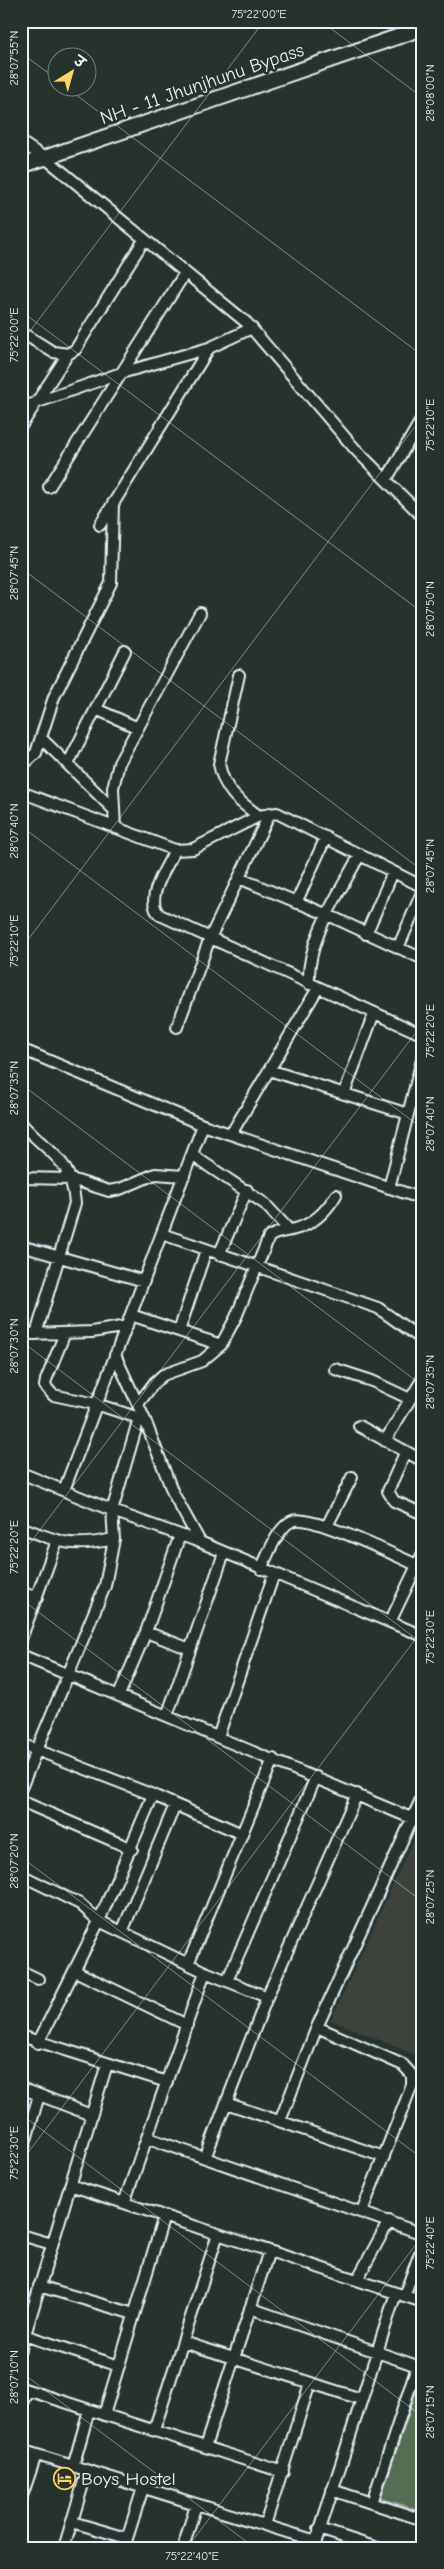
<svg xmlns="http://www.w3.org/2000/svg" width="444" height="2569" viewBox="0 0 444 2569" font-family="'Comic Neue','Playpen Sans Deva',sans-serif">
  <rect width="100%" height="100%" fill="#26332d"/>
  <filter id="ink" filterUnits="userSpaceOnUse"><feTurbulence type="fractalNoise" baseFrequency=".02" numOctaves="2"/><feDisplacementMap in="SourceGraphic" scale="10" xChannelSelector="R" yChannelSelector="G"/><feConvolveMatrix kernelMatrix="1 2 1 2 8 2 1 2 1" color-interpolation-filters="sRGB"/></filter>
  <g filter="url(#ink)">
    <path fill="#3c433d" d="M419,1828L423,1830V2058L331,2020Z"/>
    <path fill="#556d53" stroke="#9eafa6" d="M422,2374L423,2375V2512L381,2498Z"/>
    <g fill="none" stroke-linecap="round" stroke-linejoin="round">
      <defs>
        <path id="minor" d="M21,142L49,161L247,323L355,449L423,517
          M21,332L53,352L68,354L76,349L83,337L144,240
          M21,408L121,373L209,348
          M21,426L68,354
          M386,480L423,417
          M49,487L185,273
          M100,525L206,353L209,348L252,328
          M239,675L219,764C224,790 238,801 259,816
          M96,709L138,728
          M41,738L114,810
          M68,764L125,651
          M21,767L36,753L54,697L111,583L113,503
          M21,792L175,850L193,849L259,816L277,813L423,887
          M115,828L113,788L119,763L200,613
          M175,850C167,867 143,900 160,915L423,1035
          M239,878L328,915L423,959
          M296,903L326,837
          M366,934L393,872
          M398,948L423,890
          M309,984C306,939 340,893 360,854
          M177,1027L210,938L270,813
          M21,1049L203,1125L423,1199
          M269,1070L408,1114
          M344,1094L374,1013
          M21,1123C48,1154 71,1156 75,1203L36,1334
          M231,1134L318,988
          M192,1155L265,1204L289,1230
          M21,1178L71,1179L109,1191L120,1189L155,1174L184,1176
          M389,1188L423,1056
          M162,1234L378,1308L423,1340
          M21,1246L144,1281
          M219,1255L247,1190
          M131,1315L221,1345
          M179,1331L206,1250
          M65,1333L46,1380L45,1386L53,1395L96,1404L145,1420
          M21,1337L29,1334L92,1332L127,1326
          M115,1355L145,1420L173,1493L200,1542
          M335,1369L372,1381L410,1399
          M138,1404L155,1382L163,1375L202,1361L221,1345L236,1317L269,1237C277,1231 285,1232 295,1229C314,1224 326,1212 336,1195
          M359,1426L423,1461
          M385,1441L423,1378
          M405,1453L388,1491L394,1501L423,1514
          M21,1473L121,1514L200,1542L423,1636
          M64,1490L203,1125
          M327,1526L352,1477
          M21,1527C61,1543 71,1548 114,1539
          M261,1569C268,1555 277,1528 292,1521C309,1513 396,1556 417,1565
          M21,1592L37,1598
          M390,1622L423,1553
          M146,1632L190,1649
          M21,1639L57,1541
          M21,1655L423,1823
          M119,1695L146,1632L180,1535
          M167,1716L224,1553
          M218,1737L274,1574
          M21,1744L153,1795L242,1834
          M21,1788L105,1586L114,1539L112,1511L139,1418
          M21,1801L132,1849
          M21,1875L80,1904L99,1921L205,1972L267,1997
          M122,1932L175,1805
          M188,1964L273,1759
          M21,1971L38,1979
          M75,1971L187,2025
          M227,1981L316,1777
          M317,2027L403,2065L412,2075V2085L362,2211
          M21,2036L167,2082
          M38,2043L99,1921L153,1795
          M21,2088L91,2115
          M226,2103L384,2157
          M280,2121L317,2027L423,1795
          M148,2138L423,2234
          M21,2157L39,2095
          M205,2158L267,1997L357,1794
          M70,2185L423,2302
          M124,2203L205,1972
          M21,2235L52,2244
          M357,2280L389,2221
          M39,2286L134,2314
          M404,2296L423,2245
          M250,2308L423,2368
          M21,2334L119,2366
          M183,2342L361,2399
          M21,2348L107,2064
          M21,2388L283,2472
          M21,2407L27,2390
          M104,2415L164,2216
          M154,2430L218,2234
          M205,2447L269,2251
          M21,2450L316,2541
          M73,2467L89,2410
          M332,2490L423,2520
          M21,2499L36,2455
          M372,2503L417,2366
          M72,2522L127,2538
          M265,2525L310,2383
          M319,2529L377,2548
          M64,2548L87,2471
          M124,2548L143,2488
          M183,2548L196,2504
          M314,2548L396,2293"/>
        <path id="tertiary" d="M21,166L423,28"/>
      </defs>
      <use href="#minor" stroke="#e8f1f8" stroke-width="14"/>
      <use href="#tertiary" stroke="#e8f1f8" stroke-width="18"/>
      <use href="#minor" stroke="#26332d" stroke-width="10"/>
      <use href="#tertiary" stroke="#26332d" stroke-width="14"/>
    </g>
  </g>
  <path fill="none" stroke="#e8f1f8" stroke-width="1" stroke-opacity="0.45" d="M321,21L423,98M21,53L58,80M67,88L423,356M21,311L423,613M21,343L264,21M21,568L423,871M21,826L423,1129M21,949L423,416M21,1084L423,1386M21,1341L423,1644M21,1555L423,1023M21,1599L423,1902M21,1857L423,2159M21,2114L423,2417M21,2162L423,1629M21,2372L255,2548M187,2548L423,2235"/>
  <defs>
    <symbol id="hotel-ring" viewBox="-11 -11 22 22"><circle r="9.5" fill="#26332d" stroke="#ffd166" stroke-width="1.5"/><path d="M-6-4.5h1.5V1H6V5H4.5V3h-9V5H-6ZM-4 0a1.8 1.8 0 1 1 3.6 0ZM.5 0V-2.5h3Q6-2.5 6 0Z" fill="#ffd166"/></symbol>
  </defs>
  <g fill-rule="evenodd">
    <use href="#hotel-ring" x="52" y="2466" width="25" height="25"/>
  </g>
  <g text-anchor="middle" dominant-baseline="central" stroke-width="5" stroke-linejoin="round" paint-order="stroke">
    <g font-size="19" fill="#e8f1f8" stroke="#26332d">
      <text transform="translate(202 84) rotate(-19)">NH - 11 Jhunjhunu Bypass</text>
    </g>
    <g font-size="19" fill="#e8f1f8" stroke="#26332d" text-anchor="start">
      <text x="81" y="2479">Boys Hostel</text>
    </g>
  </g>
  <rect width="444" height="2569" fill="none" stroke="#26332d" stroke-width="55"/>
  <g transform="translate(72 72) rotate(37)"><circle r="24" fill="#26332d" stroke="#747f7e"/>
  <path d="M0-4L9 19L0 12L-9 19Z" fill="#ffd166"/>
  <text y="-8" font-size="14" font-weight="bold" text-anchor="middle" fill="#e8f1f8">उ</text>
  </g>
  <rect x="28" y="28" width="388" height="2514" fill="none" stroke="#e8f1f8" stroke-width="2"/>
  <g font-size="12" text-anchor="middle" fill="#e8f1f8">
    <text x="259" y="18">75°22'00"E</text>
    <text transform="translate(14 58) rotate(-90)" y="4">28°07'55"N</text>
    <text transform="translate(430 93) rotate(-90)" y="4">28°08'00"N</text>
    <text transform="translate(14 335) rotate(-90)" y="4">75°22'00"E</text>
    <text transform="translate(430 425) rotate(-90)" y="4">75°22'10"E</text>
    <text transform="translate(14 573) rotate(-90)" y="4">28°07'45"N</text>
    <text transform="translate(430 609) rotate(-90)" y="4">28°07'50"N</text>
    <text transform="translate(14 831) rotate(-90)" y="4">28°07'40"N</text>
    <text transform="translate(430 866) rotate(-90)" y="4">28°07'45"N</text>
    <text transform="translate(14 941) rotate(-90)" y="4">75°22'10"E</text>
    <text transform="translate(430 1031) rotate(-90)" y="4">75°22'20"E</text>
    <text transform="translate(14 1088) rotate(-90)" y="4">28°07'35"N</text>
    <text transform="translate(430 1124) rotate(-90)" y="4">28°07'40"N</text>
    <text transform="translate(14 1346) rotate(-90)" y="4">28°07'30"N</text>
    <text transform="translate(430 1382) rotate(-90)" y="4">28°07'35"N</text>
    <text transform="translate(14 1547) rotate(-90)" y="4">75°22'20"E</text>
    <text transform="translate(430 1637) rotate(-90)" y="4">75°22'30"E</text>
    <text transform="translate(14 1861) rotate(-90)" y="4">28°07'20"N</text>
    <text transform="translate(430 1897) rotate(-90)" y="4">28°07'25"N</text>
    <text transform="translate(14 2153) rotate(-90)" y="4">75°22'30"E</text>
    <text transform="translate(430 2243) rotate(-90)" y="4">75°22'40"E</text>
    <text transform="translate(14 2377) rotate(-90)" y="4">28°07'10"N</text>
    <text transform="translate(430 2412) rotate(-90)" y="4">28°07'15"N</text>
    <text x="192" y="2560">75°22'40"E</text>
  </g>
</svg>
